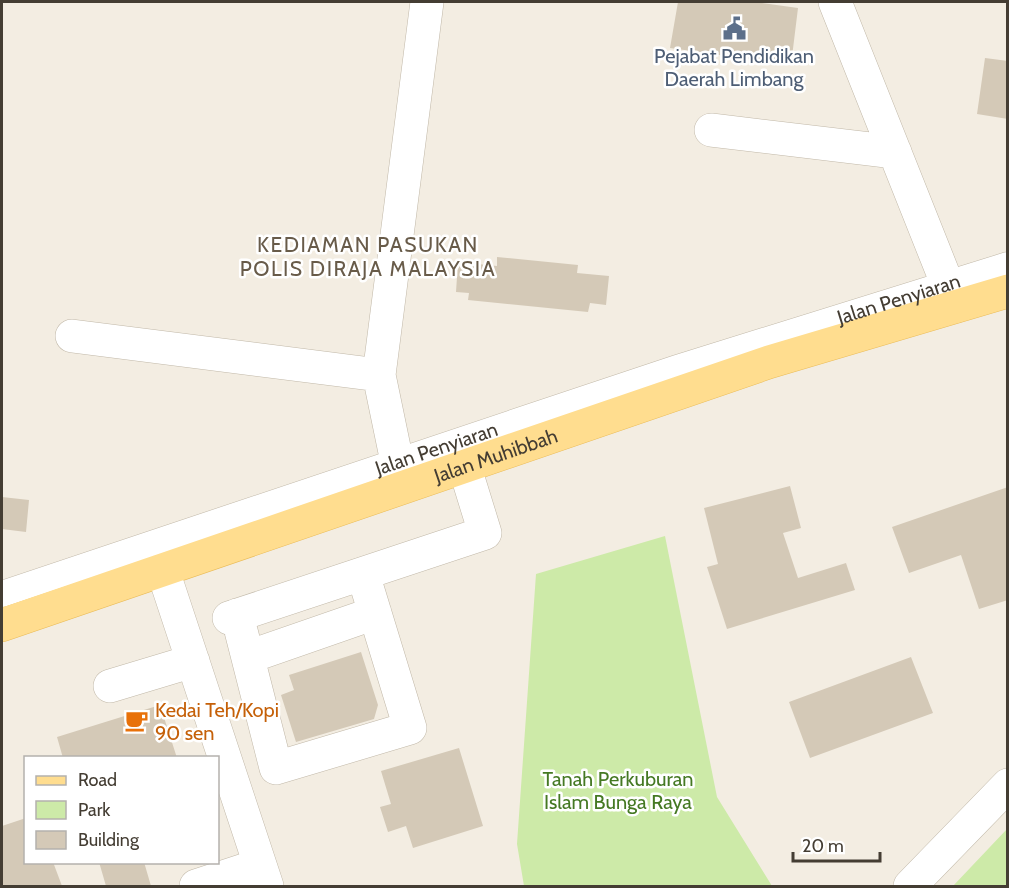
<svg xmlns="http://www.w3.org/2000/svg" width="1009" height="888" viewBox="0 0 1009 888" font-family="Cabin,sans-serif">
  <rect width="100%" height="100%" fill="#f3ede2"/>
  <path fill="#cdeaa8" d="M665,536L717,797L772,886H524L517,844L536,574Z
    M1007,829V886H953Z"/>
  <path fill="#d4c9b7" d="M678,2H754L798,8L791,65L670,48Z
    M985,58L1008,61V119L977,114Z
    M497,257L578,265L577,273L609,276L606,305L590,303L588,312L468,300L469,293L456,292L458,262L497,266Z
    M790,486L801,528L783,533L798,578L846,563L855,590L727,629L707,567L718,564L704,508Z
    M1008,487V600L979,609L961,555L909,573L892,527Z
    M2,497L29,500L26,532L2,529Z
    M361,652L378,705L374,719L296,742L281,695L294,690L289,675Z
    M911,657L933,713L810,758L789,702Z
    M160,705L177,758H63L57,737Z
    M459,748L483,826L413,848L406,826L388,832L380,807L391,804L381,771Z
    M26,818V862H53L62,886H2V826Z
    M99,862H144L151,886H106Z"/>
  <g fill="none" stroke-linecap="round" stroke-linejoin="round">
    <defs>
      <g id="pedestrian">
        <path id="s1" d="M2,594L677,368L1008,265"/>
      </g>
      <path id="minor" d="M835,2L956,306
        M711,130L895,152
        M72,336L379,375
        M402,486L379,375L427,2
        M162,568L267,886
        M237,615L276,768L410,728L363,574
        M229,618L485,533L464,465
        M248,657L375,613
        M110,686L193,661
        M196,886L260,865
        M910,886L1008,785"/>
      <g id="primary">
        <path id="s2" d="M2,625L769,362L1008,291"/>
      </g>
    </defs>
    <use href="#pedestrian" stroke="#c1b8a8" stroke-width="27"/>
    <use href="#minor" stroke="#c1b8a8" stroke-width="34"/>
    <use href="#primary" stroke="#eabc59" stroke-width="34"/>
    <use href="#pedestrian" stroke="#fff" stroke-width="26"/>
    <use href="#minor" stroke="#fff" stroke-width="33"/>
    <use href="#primary" stroke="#ffdd8f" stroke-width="33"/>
  </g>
  <defs>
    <symbol id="civic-bare" viewBox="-9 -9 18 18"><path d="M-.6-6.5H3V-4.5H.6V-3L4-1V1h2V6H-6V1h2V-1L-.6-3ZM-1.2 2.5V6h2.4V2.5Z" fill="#5c6f8a" stroke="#fff" stroke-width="2.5" paint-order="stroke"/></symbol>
    <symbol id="cafe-bare" viewBox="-9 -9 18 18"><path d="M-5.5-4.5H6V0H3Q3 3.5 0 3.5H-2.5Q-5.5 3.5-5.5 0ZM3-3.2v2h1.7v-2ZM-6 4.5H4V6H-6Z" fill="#e8710a" stroke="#fff" stroke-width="2.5" paint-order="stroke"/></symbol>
  </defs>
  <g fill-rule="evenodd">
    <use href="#civic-bare" x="718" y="12" width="33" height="33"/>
    <use href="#cafe-bare" x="120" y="704" width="33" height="33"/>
  </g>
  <g text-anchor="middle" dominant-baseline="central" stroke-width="5" stroke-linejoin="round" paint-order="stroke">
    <g font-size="20" fill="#4e5e75" stroke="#fff">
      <text x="734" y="56">Pejabat Pendidikan<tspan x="734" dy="23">Daerah Limbang</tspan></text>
    </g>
    <g font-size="20" fill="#443d33" stroke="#fff">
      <text stroke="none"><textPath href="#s1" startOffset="944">Jalan Penyiaran</textPath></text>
      <text stroke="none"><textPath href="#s1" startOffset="458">Jalan Penyiaran</textPath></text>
      <text stroke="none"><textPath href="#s2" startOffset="522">Jalan Muhibbah</textPath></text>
    </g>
    <g font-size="20" fill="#c56008" stroke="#fff" text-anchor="start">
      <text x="155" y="710">Kedai Teh/Kopi<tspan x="155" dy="23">90 sen</tspan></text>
    </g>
    <g font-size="20" fill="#457923" stroke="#fff">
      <text x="618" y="779">Tanah Perkuburan<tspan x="618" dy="23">Islam Bunga Raya</tspan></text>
    </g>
    <g font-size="21" letter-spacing="1.5" fill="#685b49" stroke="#fff">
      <text x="368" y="244">KEDIAMAN PASUKAN<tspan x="368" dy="24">POLIS DIRAJA MALAYSIA</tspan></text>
    </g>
  </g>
  <rect width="1009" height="888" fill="none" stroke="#443d33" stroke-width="6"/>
  <rect x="24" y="756" width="195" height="108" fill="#ffffff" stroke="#b4b1ad" stroke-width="1.5"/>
  <rect x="36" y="776" width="30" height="9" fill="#ffdd8f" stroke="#b4b1ad" stroke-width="1.5"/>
  <text x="78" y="786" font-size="18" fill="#443d33">Road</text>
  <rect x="36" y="801" width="30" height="18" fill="#cdeaa8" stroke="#b4b1ad" stroke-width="1.5"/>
  <text x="78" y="816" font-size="18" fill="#443d33">Park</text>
  <rect x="36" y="831" width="30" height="18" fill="#d4c9b7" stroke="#b4b1ad" stroke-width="1.5"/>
  <text x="78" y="846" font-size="18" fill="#443d33">Building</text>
  <path d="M793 852v9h87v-9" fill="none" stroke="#443d33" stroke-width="3"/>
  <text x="802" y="852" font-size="18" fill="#443d33" stroke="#ffffff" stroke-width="4.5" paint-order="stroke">20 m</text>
</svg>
